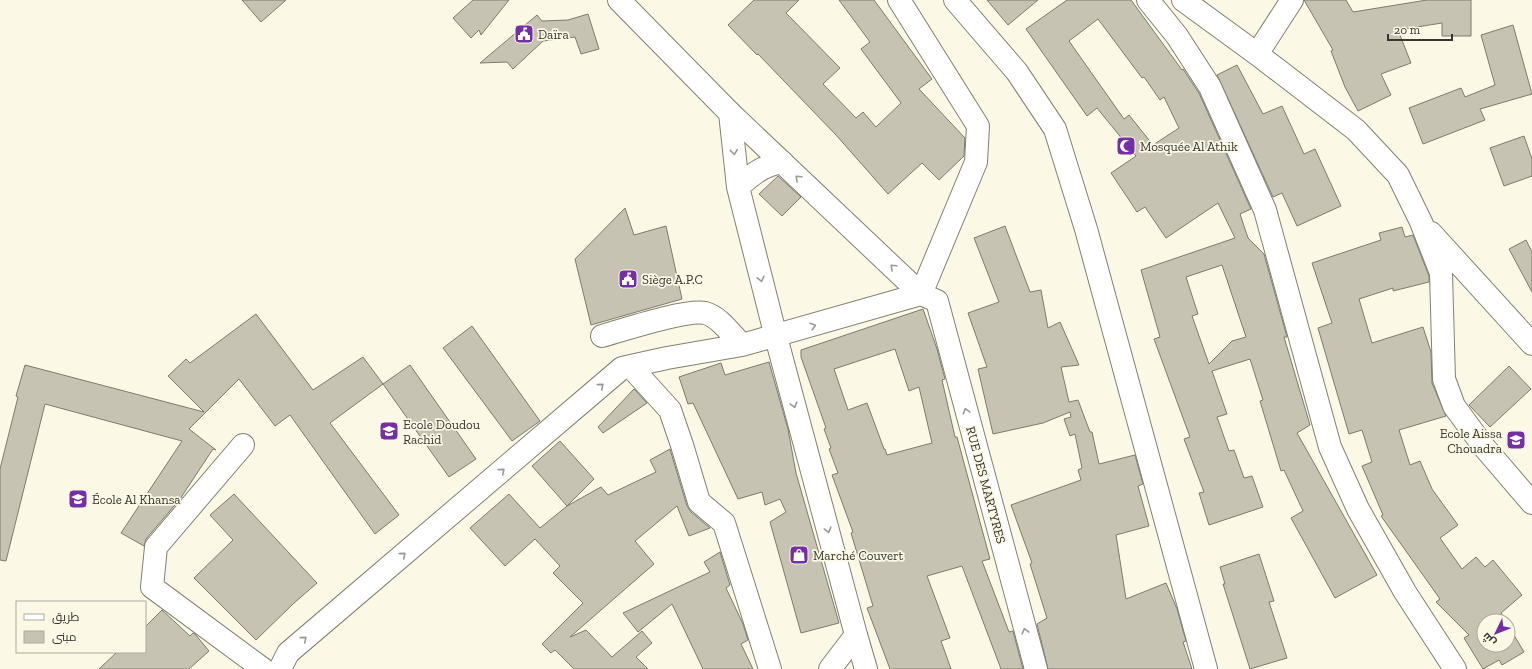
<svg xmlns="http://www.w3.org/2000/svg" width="1532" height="669" viewBox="0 0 1532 669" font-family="'Zilla Slab',Cairo,serif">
  <rect width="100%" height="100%" fill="#fbf8e6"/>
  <path fill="#c6c3b2" stroke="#7e7b6c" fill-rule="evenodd" d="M242,0H286L261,22Z
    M473,0H509L481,35L479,30L471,38L453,18Z
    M754,0H799L786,13L840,68L823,84L856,118L863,112L876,127L901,103L861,49L870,42L839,0H874L932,79L919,89L965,138L964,156L939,180L922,163L888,194L836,135L758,54L757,55L728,25Z
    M987,0H1038L1008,25Z
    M1067,0H1131L1182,70L1183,69L1199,93L1251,209L1240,214L1248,238L1264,254L1287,337H1284L1310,425L1297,433L1377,575L1335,598L1291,518L1303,511L1284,470L1281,471L1260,401L1263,400L1250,359L1212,371L1227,414L1217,417L1229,451L1234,450L1244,478L1252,476L1263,507L1209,525L1199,493L1204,492L1184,439L1190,437L1154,339L1160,337L1141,270L1235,238L1218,203L1166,238L1145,207L1137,212L1111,173L1136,156L1097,108L1087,116L1026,29ZM1098,19L1142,78L1144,77L1160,100L1164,97L1179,128L1153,145L1129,115L1124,119L1069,41ZM1222,265L1246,337L1232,341L1209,364L1192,316L1198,314L1186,277Z
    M1304,0H1346L1353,12L1427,0H1471V36H1442V23L1398,30L1411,63L1381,74L1391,95L1358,111L1345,87L1331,51L1333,50Z
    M588,14L599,49L581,54L575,37L543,41L513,69L507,62L480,63L537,15L542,21L568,20Z
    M1513,25L1532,94L1480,109L1485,120L1423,144L1409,108L1461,88L1465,97L1495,85L1481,35Z
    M1237,65L1263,114L1282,106L1304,154L1315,149L1341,206L1297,226L1282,193L1273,197L1217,75Z
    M1524,136L1532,159V176L1504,186L1490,148Z
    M778,176L801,197L782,216L759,194Z
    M625,208L634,235L666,226L682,299L591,325L575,259Z
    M1005,226L1030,292L1041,290L1048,328L1060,322L1079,365L1061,367L1069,402L1078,400L1090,432H1092L1099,464L1135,455L1143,484L1138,486L1149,526L1116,535L1126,599L1166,583L1177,609L1186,641L1183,642L1192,669H1048L1037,624L1047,618L1030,564L1032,563L1011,505L1081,480L1078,470L1082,468L1075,434L1070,436L1064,419L1071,417L1070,412L1043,423L993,434L978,369L987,367L968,313L999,302L974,238Z
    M1402,227L1405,237L1413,235L1429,276V282L1393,291V288L1359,299L1372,343L1423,327L1431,352L1432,383L1446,416L1399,430L1410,465L1420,461L1432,489L1458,525L1440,538L1462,569L1476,557L1485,567L1493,560L1522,595L1501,613L1506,621H1484V645H1508V625L1524,652L1502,665L1499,660L1483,669L1464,638L1469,635L1436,602L1440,599L1381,516L1383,515L1362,466L1372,462L1362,430L1349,434L1318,328L1332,323L1312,263L1381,240L1379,233Z
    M1526,240L1532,252V292L1509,249Z
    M923,309L937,349L945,379L942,380L955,437H957L990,559L982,561L1009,632L1013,631L1023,669H1001L962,566L927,576L950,638L941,641L951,669H890L867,608L873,606L851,533L853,532L832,475L838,473L829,449L831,448L824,429L826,428L801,357V350ZM895,349L909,391L919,387L932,443L887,455L885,449H884L867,403L848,410L834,369Z
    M256,314L313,390L363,357L383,384L330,423L399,515L375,534L290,415L275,426L239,379L189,429L216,450L213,449L180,499L146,539L144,546L121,533L182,441L45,404L6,561L0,560V469L18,397L16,396L25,365L204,412L168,376L186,359L190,363Z
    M472,326L540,421L512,441L443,348Z
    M769,362L788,429L796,473L839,623L801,633L770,522L786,512L780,499L765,505L762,492L738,499L693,403L688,404L679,377L721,363L725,375Z
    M410,365L476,459L449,477L383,384Z
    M1509,366L1531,389L1490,427L1469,405Z
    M634,389L647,403L603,433L598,427Z
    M560,441L594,479L567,506L601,487L608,495L656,472L650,460L670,449L687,506L691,512L710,528L689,536L677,506L635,541L654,564L570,637L586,630L612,657L642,631L652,643L636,657L648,669H574L555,650L551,653L542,644L583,603L553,573L560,566L535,539L505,566L470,528L509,494L540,528L567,506L532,466Z
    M234,494L317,583L293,604L256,640L194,578L233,540L210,515Z
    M720,552L730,585L726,588L743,624L748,640L741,644L753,669H703L672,604L638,632L623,613L710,572L704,562Z
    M1259,554L1274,601L1269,602L1287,658L1250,669L1223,584H1225L1220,567Z
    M162,610L190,636L193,633L195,634L209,651L189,669H99L117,652H145V627Z"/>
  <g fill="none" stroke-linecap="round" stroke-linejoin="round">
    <defs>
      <path id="minor" d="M899,0L978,126L976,162L921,294L937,301L1036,669
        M955,0L1017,72L1055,129L1086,229L1206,669
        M1148,0L1177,36L1210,87L1265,210L1330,447L1358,509L1405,592L1455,669
        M1183,0L1257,54L1356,130L1398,175L1421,222L1441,273L1444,379L1454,406L1484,447L1532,503
        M1257,54L1292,0
        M730,113L921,294
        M1431,233L1532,344
        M602,336C623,330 686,309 705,313C720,317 731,334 742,345
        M630,366L670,410L682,445L699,502L724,523L770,669
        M243,445L156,547L152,587L263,669
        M856,635L866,669
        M280,669L288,653L622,368L667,358L742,345L921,294"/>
      <path id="major" d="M619,0L730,113L738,187L776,337L856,635L830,669
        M738,187C753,174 762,166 782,162"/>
    </defs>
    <use href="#minor" stroke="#838070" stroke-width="24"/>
    <use href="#major" stroke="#838070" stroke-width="24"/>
    <use href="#minor" stroke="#fff" stroke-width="22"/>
    <use href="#major" stroke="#fff" stroke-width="22"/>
  </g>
  <defs><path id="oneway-chevron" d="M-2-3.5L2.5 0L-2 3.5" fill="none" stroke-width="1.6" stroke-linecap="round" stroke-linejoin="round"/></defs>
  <g stroke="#9b9a97">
    <use href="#oneway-chevron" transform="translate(734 152) rotate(84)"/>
    <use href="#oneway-chevron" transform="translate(798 178) rotate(-137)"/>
    <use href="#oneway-chevron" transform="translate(893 267) rotate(-137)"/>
    <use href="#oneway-chevron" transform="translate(761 279) rotate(76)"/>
    <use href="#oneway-chevron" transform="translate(813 326) rotate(-16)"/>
    <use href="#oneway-chevron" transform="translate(601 386) rotate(-40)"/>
    <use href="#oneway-chevron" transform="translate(794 405) rotate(75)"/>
    <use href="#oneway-chevron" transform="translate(966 411) rotate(-105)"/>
    <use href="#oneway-chevron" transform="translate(502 471) rotate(-40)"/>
    <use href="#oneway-chevron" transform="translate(828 530) rotate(75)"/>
    <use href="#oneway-chevron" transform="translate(403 555) rotate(-40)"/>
    <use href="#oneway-chevron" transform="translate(1025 631) rotate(-105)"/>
    <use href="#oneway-chevron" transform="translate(304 639) rotate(-40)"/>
  </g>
  <defs>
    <symbol id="civic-square" viewBox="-11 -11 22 22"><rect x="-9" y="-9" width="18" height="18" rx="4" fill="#732fa3" stroke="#fbf8e6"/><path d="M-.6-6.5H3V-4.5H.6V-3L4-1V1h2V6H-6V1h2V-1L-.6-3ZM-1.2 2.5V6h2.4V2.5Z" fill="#fff"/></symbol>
    <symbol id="mosque-square" viewBox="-11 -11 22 22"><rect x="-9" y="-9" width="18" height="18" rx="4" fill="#732fa3" stroke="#fbf8e6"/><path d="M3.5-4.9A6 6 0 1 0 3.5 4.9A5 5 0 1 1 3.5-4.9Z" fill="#fff"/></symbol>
    <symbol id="school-square" viewBox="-11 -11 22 22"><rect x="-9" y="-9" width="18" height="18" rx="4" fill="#732fa3" stroke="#fbf8e6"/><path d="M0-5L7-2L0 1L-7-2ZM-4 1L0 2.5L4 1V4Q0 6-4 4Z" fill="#fff"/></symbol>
    <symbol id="shop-square" viewBox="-11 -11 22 22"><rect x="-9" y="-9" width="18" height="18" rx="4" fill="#732fa3" stroke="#fbf8e6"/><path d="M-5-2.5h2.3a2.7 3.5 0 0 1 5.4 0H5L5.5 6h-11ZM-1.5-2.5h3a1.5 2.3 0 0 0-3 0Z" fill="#fff"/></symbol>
  </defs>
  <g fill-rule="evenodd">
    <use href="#civic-square" x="513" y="23" width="22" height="22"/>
    <use href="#mosque-square" x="1115" y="135" width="22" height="22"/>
    <use href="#civic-square" x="617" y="268" width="22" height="22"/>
    <use href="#school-square" x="378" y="420" width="22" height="22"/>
    <use href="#school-square" x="1505" y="429" width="22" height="22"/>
    <use href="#school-square" x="67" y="488" width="22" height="22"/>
    <use href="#shop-square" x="788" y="544" width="22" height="22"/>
  </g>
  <g text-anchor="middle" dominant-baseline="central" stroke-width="3.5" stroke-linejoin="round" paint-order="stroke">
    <g font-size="13" fill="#37362f" stroke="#fbf8e6" text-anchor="start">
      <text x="538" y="34">Daïra</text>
      <text x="1140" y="146">Mosquée Al Athik</text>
      <text x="642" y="279">Siège A.P.C</text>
      <text x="403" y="424">Ecole Doudou<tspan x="403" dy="15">Rachid</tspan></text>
      <text x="1502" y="433" text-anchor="end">Ecole Aissa<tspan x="1502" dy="15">Chouadra</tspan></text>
      <text x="92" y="499">École Al Khansa</text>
      <text x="813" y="555">Marché Couvert</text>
    </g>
    <g font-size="13" fill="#37362f" stroke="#fbf8e6">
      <text transform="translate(986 485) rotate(75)">RUE DES MARTYRES</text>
    </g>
  </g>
  <rect x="16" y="601" width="130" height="52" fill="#fbf8e6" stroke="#adaa9d"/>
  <rect x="24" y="614" width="20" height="6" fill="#ffffff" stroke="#adaa9d"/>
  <text x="52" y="621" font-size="12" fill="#37362f">طريق</text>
  <rect x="24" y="631" width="20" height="12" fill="#c6c3b2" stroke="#adaa9d"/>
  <text x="52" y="641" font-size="12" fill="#37362f">مبنى</text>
  <g transform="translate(1496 633) rotate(227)"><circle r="19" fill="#fbf8e6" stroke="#adaa9d"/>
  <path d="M0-3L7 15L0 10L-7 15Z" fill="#732fa3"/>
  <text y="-6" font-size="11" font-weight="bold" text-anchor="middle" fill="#37362f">ش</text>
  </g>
  <path d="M1388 34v6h64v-6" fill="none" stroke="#37362f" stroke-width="2"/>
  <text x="1394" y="34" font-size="12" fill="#37362f" stroke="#fbf8e6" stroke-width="3" paint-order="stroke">20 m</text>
</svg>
